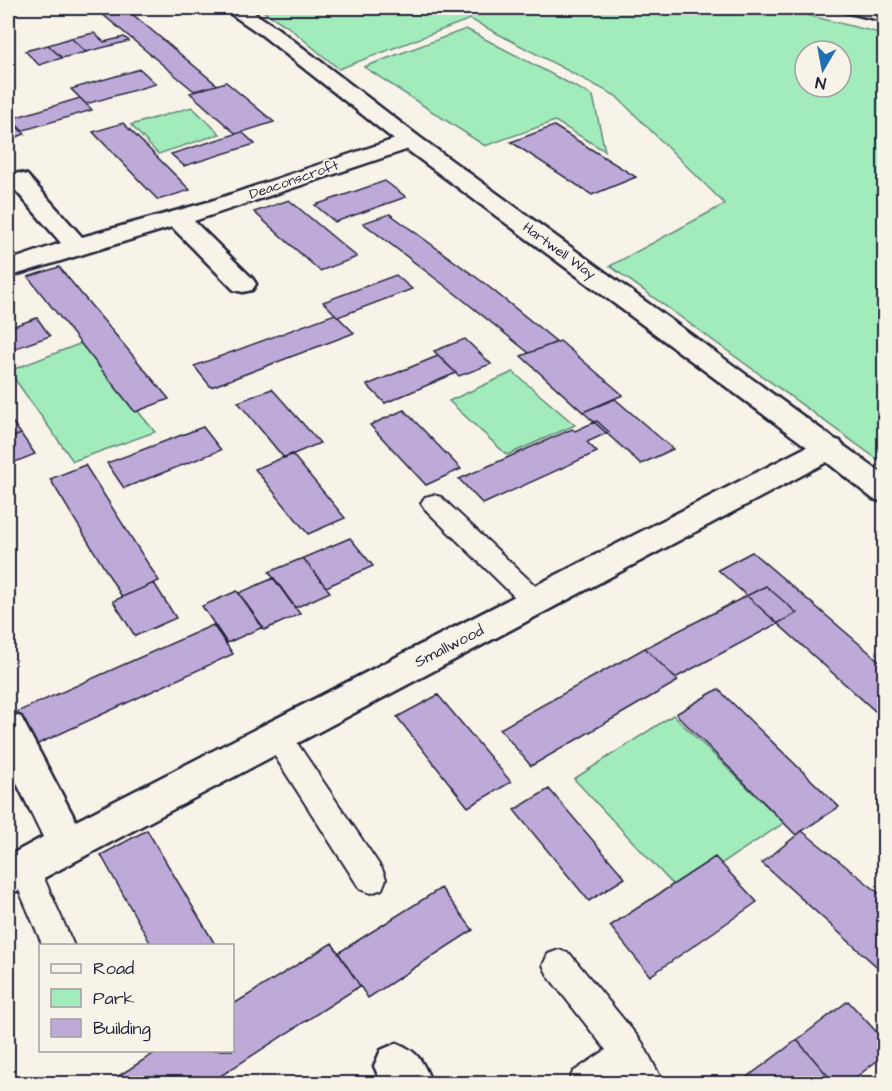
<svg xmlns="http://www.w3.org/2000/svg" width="892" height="1091" viewBox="0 0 892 1091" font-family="'Architects Daughter',sans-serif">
  <rect width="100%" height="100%" fill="#f7f3e8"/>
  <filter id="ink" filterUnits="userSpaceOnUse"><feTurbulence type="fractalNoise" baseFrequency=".0167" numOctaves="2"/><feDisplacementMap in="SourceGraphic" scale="12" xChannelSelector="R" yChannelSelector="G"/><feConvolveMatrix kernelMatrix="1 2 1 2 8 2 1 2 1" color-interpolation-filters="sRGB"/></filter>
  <g filter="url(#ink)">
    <path fill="#a2ecbb" stroke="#62877b" stroke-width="1.5" fill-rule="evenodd" d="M258,8H778L884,34V464L610,266L725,204L616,96L470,19L339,69L287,26ZM805,51H841V87H805Z
      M466,29L593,96L605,151L555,121L485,146L364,67Z
      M192,107L220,134L158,154L131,125Z
      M82,343L155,432L73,461L9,371Z
      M513,372L575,425L507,455L449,401Z
      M673,715L784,823L679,891L574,779Z"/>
    <path fill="#beaad9" stroke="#22223b" stroke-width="1.5" d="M95,8H125L217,85L194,91Z
      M94,33L104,42L124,37L129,41L86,52L71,38Z
      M71,38L86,52L62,58L48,45Z
      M48,45L62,58L39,65L25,51Z
      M140,69L156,84L86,104L71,89Z
      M226,82L274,122L236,134L190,93Z
      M80,98L92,110L21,131L10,119Z
      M12,120L25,134L8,140V122Z
      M123,123L190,190L158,200L93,132Z
      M554,126L636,177L592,195L511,142Z
      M242,132L255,144L184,166L171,154Z
      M385,181L406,197L335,222L315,205Z
      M289,200L357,257L320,271L254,212Z
      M390,214L484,283L557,342L529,353L457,295L363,223Z
      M59,267L169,399L135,412L28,277Z
      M396,275L412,289L338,317L323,302Z
      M335,314L354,333L211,387L194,366Z
      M37,318L50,336L8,351V328Z
      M465,339L491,364L459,376L434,351Z
      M560,341L623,395L583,412L521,356Z
      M438,356L456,373L385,403L367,385Z
      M272,389L320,443L284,458L238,402Z
      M615,399L673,449L641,464L583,412Z
      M404,410L461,469L426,485L370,425Z
      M8,416L21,434L8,439Z
      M597,421L609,432L587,442L597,452L483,504L459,479L572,429L575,431Z
      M203,427L221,450L124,488L107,463Z
      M21,434L35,454L8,465V439Z
      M292,454L345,518L308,534L255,469Z
      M85,465L159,581L122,597L50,479Z
      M350,538L373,566L326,587L303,558Z
      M752,552L884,665V719L718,570Z
      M303,558L330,592L295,608L269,572Z
      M274,578L300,614L264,630L239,593Z
      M154,583L176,618L135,636L113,601Z
      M766,586L797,613L675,678L645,648Z
      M237,591L263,627L227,643L202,606Z
      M213,625L233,654L27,749L10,715Z
      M645,648L678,681L531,766L500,729Z
      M718,689L839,807L796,835L676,714Z
      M438,695L511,782L468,807L397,717Z
      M549,789L625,878L589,901L514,810Z
      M147,830L216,946H152L101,855Z
      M802,831L884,897V973L762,863Z
      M715,857L757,902L650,976L610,926Z
      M441,888L473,930L368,998L338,953Z
      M332,943L360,986L208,1084H106L159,1050H232V1005Z
      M848,1001L884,1040V1055L848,1084H835L797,1040Z
      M797,1040L835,1084H744L742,1081Z"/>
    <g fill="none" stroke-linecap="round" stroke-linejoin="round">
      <defs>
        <path id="service" d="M433,495L441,497L544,594L548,601L544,608L535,610L526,608L425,509L421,503L425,497Z
          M277,725L287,728L382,869L386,879L382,889L371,893L360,889L267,744L263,736L267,728Z
          M24,854L35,858L74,946H43L9,867L13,858Z
          M559,950L570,954L642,1042L664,1084H628L625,1077L615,1084H568L573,1072L606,1050L548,976L543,965L548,954Z"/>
        <path id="minor" d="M410,134L418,136L421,141L418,146L194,221L252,278L256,284L252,290L243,292L234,290L172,227L8,277V261L61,243L11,185L8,179L11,175L19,173L27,175L82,237L208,202Z
          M829,438L840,441L844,448L840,455L23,889L8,894V856L43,837L8,765V713L21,717L76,821L818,441Z
          M397,1043C419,1052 423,1062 432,1084H382L374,1066L381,1050Z"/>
        <path id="tertiary" d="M226,8H247L277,28L418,136L884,475V502L873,499L818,455L402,146L263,36L228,12Z
          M842,8L884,9V21L845,12Z"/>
      </defs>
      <use href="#service" stroke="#22223b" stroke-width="4"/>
      <use href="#minor" stroke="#22223b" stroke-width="5"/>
      <use href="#tertiary" stroke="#22223b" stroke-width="5"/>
      <use href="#service" fill="#f7f3e8" fill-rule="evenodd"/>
      <use href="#minor" fill="#f7f3e8" fill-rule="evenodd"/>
      <use href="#tertiary" fill="#f7f3e8" fill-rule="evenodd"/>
    </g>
  </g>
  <g text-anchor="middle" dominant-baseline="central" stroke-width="4.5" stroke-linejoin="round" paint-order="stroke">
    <g font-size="14" fill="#22223b" stroke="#f7f3e8">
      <text transform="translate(294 180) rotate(-19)">Deaconscroft</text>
      <text transform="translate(559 251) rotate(36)">Hartwell Way</text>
    </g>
    <g font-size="16" fill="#22223b" stroke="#f7f3e8">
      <text transform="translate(449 646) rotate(-27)">Smallwood</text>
    </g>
  </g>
  <rect width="892" height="1091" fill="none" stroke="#f7f3e8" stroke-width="30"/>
  <rect x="15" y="15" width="862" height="1061" fill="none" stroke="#22223b" stroke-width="2" filter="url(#ink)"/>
  <rect x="39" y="944" width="195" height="108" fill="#f7f3e8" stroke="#a29fa3" stroke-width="1.5"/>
  <rect x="51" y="964" width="30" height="9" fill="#f7f3e8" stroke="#a29fa3" stroke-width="1.5"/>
  <text x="93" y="974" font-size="18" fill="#22223b">Road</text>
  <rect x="51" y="989" width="30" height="18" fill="#a2ecbb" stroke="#a29fa3" stroke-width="1.5"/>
  <text x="93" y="1004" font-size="18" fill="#22223b">Park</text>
  <rect x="51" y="1019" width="30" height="18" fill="#beaad9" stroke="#a29fa3" stroke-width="1.5"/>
  <text x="93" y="1034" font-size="18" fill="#22223b">Building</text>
  <g transform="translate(823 69) rotate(190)"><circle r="28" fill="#f7f3e8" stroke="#a29fa3" stroke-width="1.5"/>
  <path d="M0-4.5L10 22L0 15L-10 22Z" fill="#1f6fb2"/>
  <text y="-9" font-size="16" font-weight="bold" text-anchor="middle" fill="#22223b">N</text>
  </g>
</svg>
